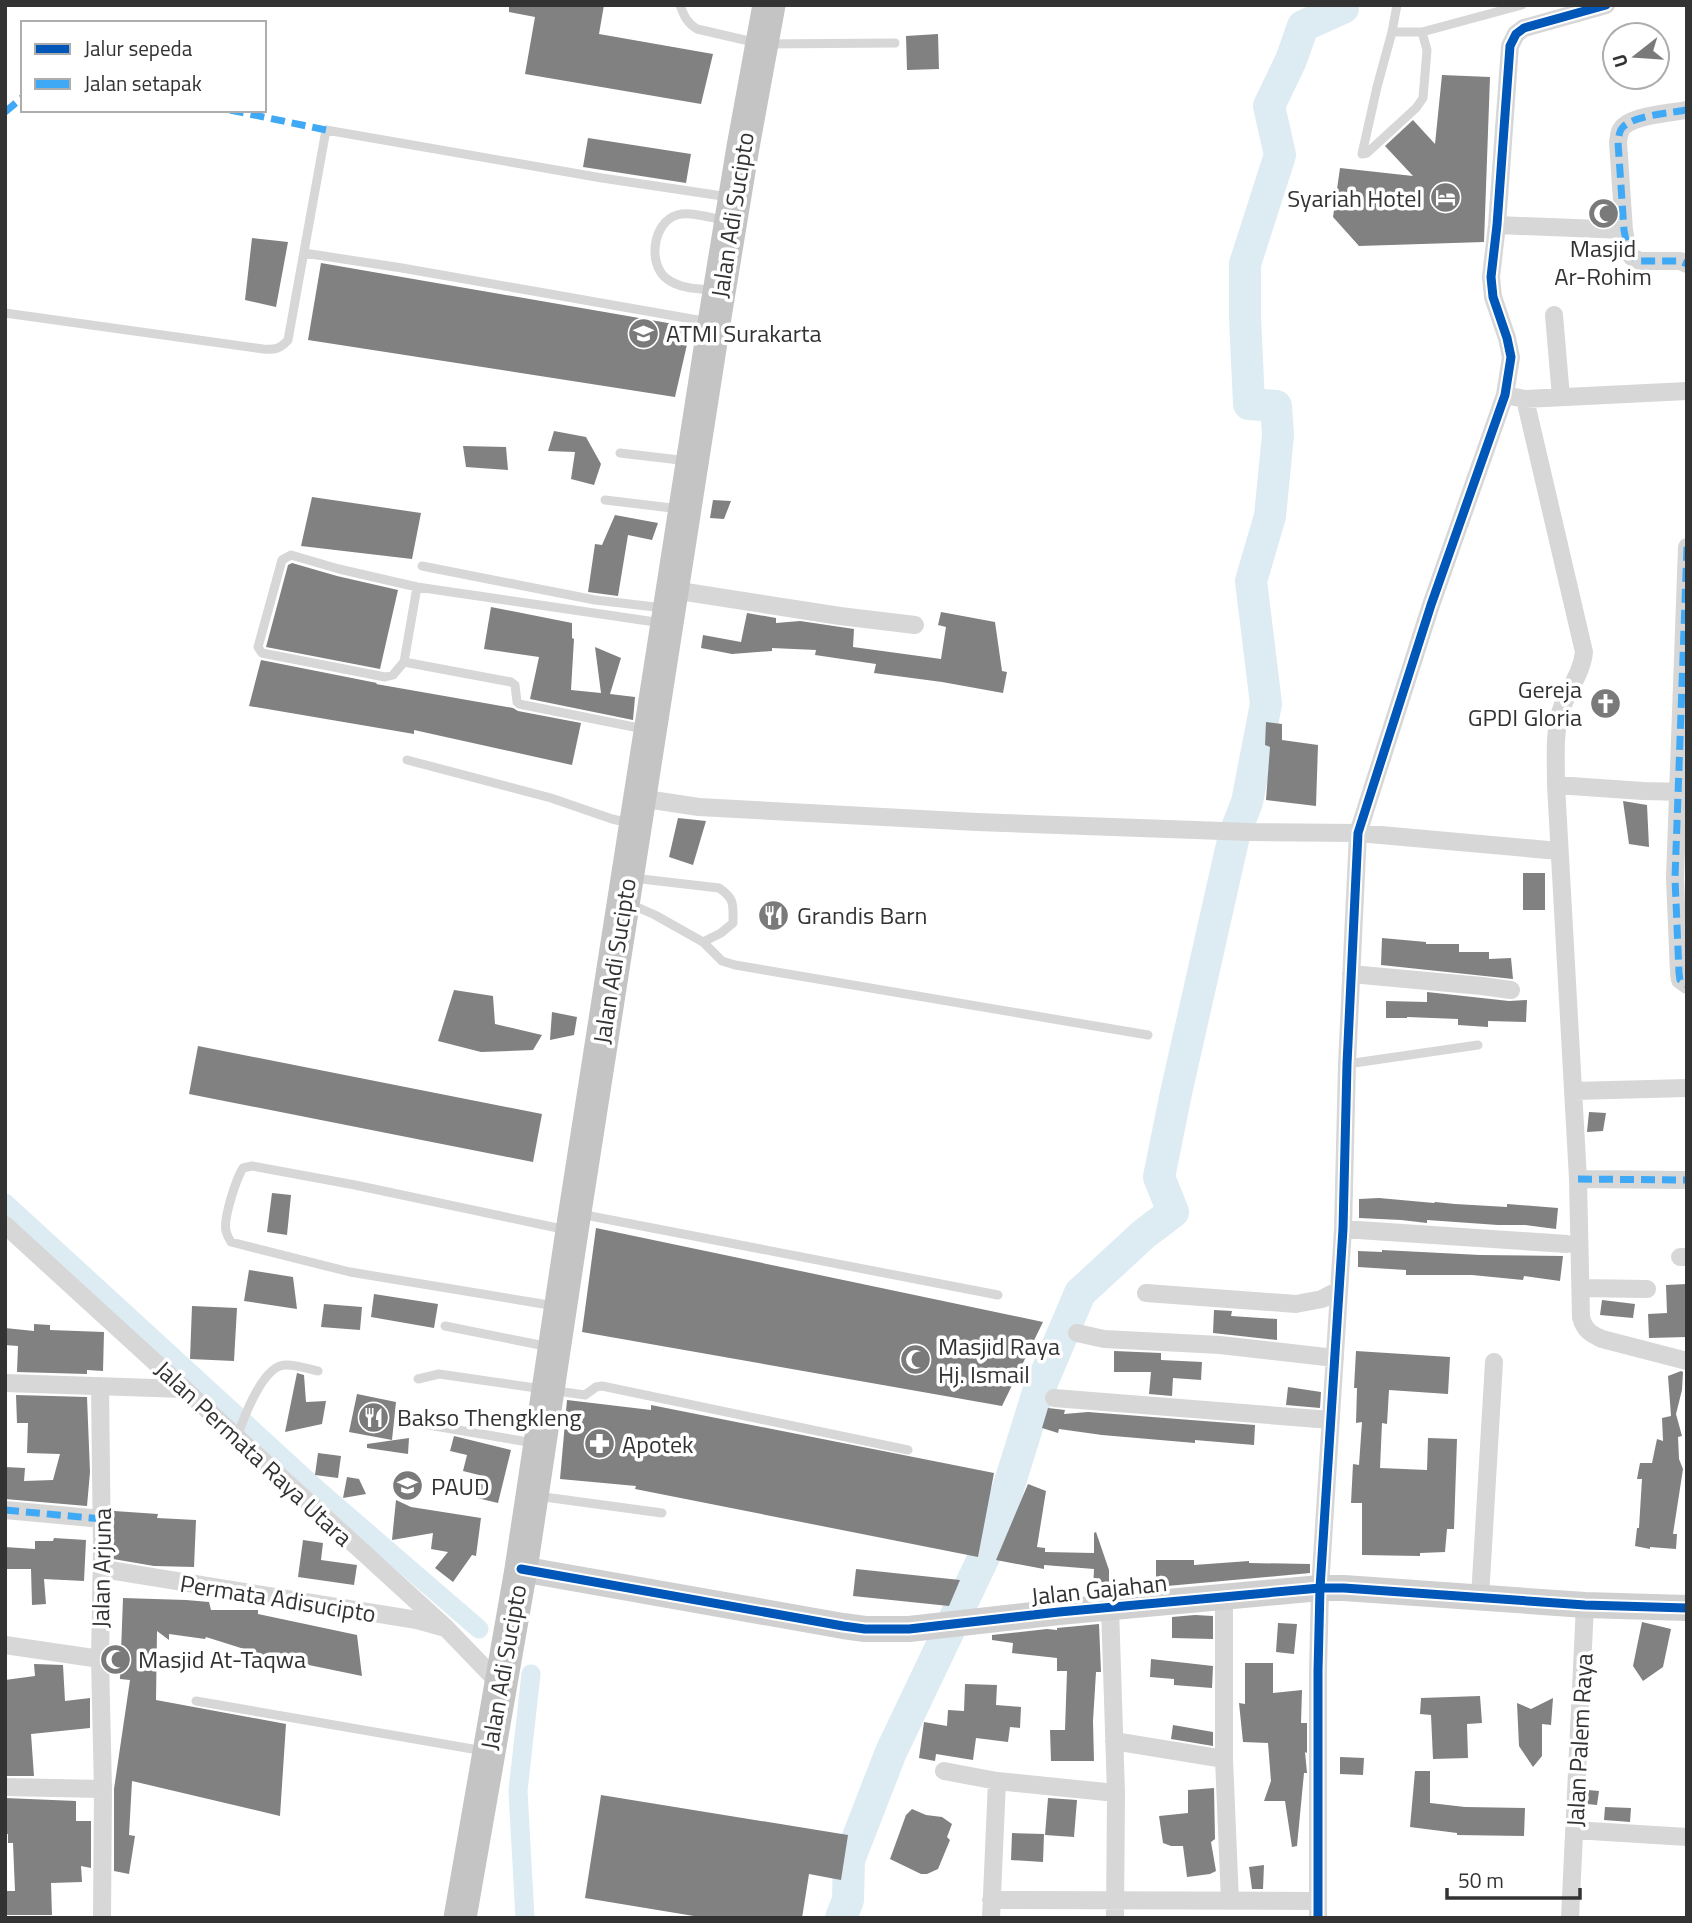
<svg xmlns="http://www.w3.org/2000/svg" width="1692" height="1923" viewBox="0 0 1692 1923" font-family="'Titillium Web',sans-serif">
  <rect width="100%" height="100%" fill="#fff"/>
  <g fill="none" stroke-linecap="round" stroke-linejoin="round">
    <path stroke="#ddebf3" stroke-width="19" d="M5,1203L318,1490L479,1629
      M525,1918L518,1791L531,1674"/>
    <path stroke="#ddebf3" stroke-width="32" d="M841,1918L848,1900L849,1860L891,1752L992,1540L1038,1392L1080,1293L1144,1234L1173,1212L1159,1177L1176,1093L1234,836L1247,802L1266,704L1251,581L1270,516L1278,435L1276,406L1249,404L1245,317V264L1280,155L1269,106L1291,60L1303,26L1343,8V5"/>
  </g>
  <path fill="#818181" d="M509,5H604L599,34L713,54L701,104L525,74L535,17L509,12Z
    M938,34L939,69L907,70L906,36Z
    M1442,75L1490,77L1484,242L1359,246L1333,217L1340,168L1413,176L1385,146L1413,120L1435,144Z
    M588,138L691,154L686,183L583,167Z
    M252,238L288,242L276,307L245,300Z
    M321,263L691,327L675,397L308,340Z
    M554,431L586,437L601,464L594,485L571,479L575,452L548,451Z
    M463,446L506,447L508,470L466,467Z
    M312,497L421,513L412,559L301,546Z
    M713,500L731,501L724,519L710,518Z
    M615,515L658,523L652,540L628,535L618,596L588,592L595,544L602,545Z
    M292,563L337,576L398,590L380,669L266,647L288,565Z
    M491,607L572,623V638L574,639L571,690L601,693L595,647L621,658L610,694L635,697L633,720L530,699L539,657L484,649Z
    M941,612L995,622L1002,671L1007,672L1003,693L942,682L874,673L876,664L815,655L816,650L772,648V651L732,654L701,648L703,635L741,642L747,613L776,618V623L800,621L854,629L853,647L941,659L946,627L938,625Z
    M261,660L377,683L376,684L513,708L518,711L581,723L572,765L414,730V734L249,706Z
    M1266,722L1282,724V740L1318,745L1316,806L1266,800L1270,747L1265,745Z
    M1623,801L1647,805L1649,847L1629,844Z
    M678,818L706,821L693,865L669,857Z
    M1523,873H1545V910H1523Z
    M1382,938L1426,942V944H1459V952H1489V959L1511,958L1513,979L1381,965Z
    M454,990L493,996L495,1024L542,1035L533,1050L481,1052L438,1041Z
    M1427,992L1509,1001L1527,1000L1526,1022L1488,1021V1027L1458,1025V1019L1407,1017V1018H1386V1001L1427,1002Z
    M552,1012L577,1017L574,1035L550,1040Z
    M198,1046L542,1114L533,1162L189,1094Z
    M1589,1112L1606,1113L1603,1131L1587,1132Z
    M272,1193L291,1195L287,1235L267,1232Z
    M1379,1198L1434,1203L1435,1202L1455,1204L1507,1207V1204L1558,1208L1556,1229L1525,1225H1498L1427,1220V1223L1401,1220L1359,1218V1199Z
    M596,1228L1043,1322L1002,1406L582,1332Z
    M1382,1250L1480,1255L1563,1256L1560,1281L1524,1276L1523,1280L1472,1275H1406V1270L1358,1267V1251L1382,1252Z
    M249,1270L293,1277L297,1309L244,1301Z
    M1687,1284V1337L1649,1338L1648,1314L1667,1313L1666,1285Z
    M374,1294L438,1304L434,1328L371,1317Z
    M1602,1300L1635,1304L1633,1318L1600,1315Z
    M324,1304L362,1307L360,1330L321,1327Z
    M192,1306L237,1308L234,1361L190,1359Z
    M1214,1310L1232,1311L1231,1316L1277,1319V1340L1213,1333Z
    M34,1324L50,1325V1330L104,1332L103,1371L87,1370V1374L17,1372L18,1346L5,1345V1328L34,1331Z
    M1114,1351L1161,1353V1360L1202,1362L1201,1380L1173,1378L1172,1396L1149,1394L1151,1372H1114Z
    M1356,1351L1450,1357L1448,1394L1389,1390L1387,1424L1382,1423L1380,1468L1427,1470L1428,1438L1457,1439L1454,1529H1447L1445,1552L1420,1553V1556L1362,1555V1503H1351L1353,1464L1359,1465L1362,1422L1356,1423L1357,1388H1354Z
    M1681,1371L1683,1372L1682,1390L1676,1414L1682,1436L1678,1437L1679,1459L1683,1469L1673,1534H1677L1676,1549L1650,1547V1549L1635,1546L1637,1528H1639L1642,1479H1637L1640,1463H1652L1657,1439L1663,1441L1662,1418L1671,1416L1668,1376Z
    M297,1373L304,1375L306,1402L326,1401L322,1424L285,1432Z
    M1288,1387L1321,1392L1320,1408L1286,1405Z
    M357,1394L396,1402L392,1440L349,1432Z
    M16,1395L87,1397L90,1472L87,1506L5,1499V1467L25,1468L24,1481L53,1480L60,1454L27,1453L28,1423H17Z
    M567,1400L651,1410V1405L994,1473L978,1557L635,1489L636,1486L560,1479Z
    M1048,1408L1065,1410L1064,1414L1088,1412L1255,1425L1254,1445L1195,1440V1443L1102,1435L1059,1429L1058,1433L1042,1428Z
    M454,1436L511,1450L498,1503L477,1498L483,1476L463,1471L467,1455L450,1451Z
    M409,1438L408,1454L367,1448V1444Z
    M318,1453L341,1456L338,1478L315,1475Z
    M347,1477L359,1479L366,1494L343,1498Z
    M1028,1484L1046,1491L1037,1547L1045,1548V1552L1094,1553V1533L1096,1532L1109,1570V1591H1093L1094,1569L1044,1565V1569L996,1560Z
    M396,1500L411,1507L481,1518L476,1556L472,1555L453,1582L435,1568L448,1552L431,1549L433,1533L392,1540Z
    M114,1511L158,1514L157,1518L196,1520L194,1567L154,1566L113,1559Z
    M54,1538L86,1540L84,1581L44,1579L46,1604L32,1605L31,1569H5V1547L35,1549V1541H53Z
    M303,1540L323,1543L321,1560L357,1565L354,1585L298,1577Z
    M1156,1560H1194V1565L1249,1561V1563L1310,1564V1573L1156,1587Z
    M856,1569L960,1580L949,1606L853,1596Z
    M123,1598L186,1600L209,1602L211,1610H258V1614L357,1635L362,1676L270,1657L206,1637L205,1639L169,1634V1640L157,1631L156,1700L286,1724L280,1816L132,1781L129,1835L135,1836L129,1874L114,1871V1789L130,1680L120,1679Z
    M1195,1615L1213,1616V1639L1172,1638V1617Z
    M1642,1622L1671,1629L1663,1667L1643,1681L1633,1666Z
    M1278,1623L1297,1624L1294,1654L1276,1652Z
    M1099,1624L1101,1672H1096L1093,1721L1094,1761H1051L1050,1730H1065L1067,1671H1057V1658L1012,1653L1013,1643L992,1640V1635L1047,1629L1057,1630V1628Z
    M1151,1659L1213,1666L1212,1688L1174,1685V1679L1150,1677Z
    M1245,1663H1273V1693L1302,1690L1301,1723H1307V1753L1305,1752L1307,1773H1304L1297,1846L1292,1847L1285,1801H1264L1271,1781L1268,1743L1243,1742L1239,1703L1245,1704Z
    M34,1664L63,1665L65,1701L90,1698V1728L31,1734L34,1776H5V1680L35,1676Z
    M965,1684L997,1685L996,1705L1021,1707L1020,1728L1010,1727L1008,1742L976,1738L973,1760L936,1754L935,1761L919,1758L924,1722L947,1726L948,1710L964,1711Z
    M1480,1696L1482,1723L1467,1724L1468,1758L1433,1759L1431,1715L1420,1714L1421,1698Z
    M1553,1698L1551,1725L1542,1724V1756L1533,1767L1519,1746L1517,1703L1531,1709Z
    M1173,1725L1213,1732V1746L1171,1739Z
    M1340,1757L1364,1758L1363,1775L1340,1774Z
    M1415,1771H1430V1803L1465,1807L1525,1808L1524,1836L1457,1835V1833L1410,1827Z
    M1214,1788L1215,1839L1211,1842L1216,1871L1210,1874L1187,1877L1183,1846H1171L1163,1843L1159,1816L1188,1813V1790Z
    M1588,1790L1599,1791L1597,1805L1587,1804Z
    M601,1795L848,1835L841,1880L809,1874L802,1918H706L585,1898Z
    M5,1798L76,1801V1821H91V1868L81,1866L82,1882L51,1883L52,1915H7V1891H15L13,1843H8V1834H5Z
    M1048,1798L1077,1800L1074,1837L1045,1835Z
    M1605,1807L1631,1808L1630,1822L1604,1820Z
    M912,1809L926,1815L942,1817L952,1824L947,1837L950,1840L938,1869L927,1874H921L890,1859L906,1815Z
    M1012,1833L1044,1834L1043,1862L1011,1860Z
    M1264,1865L1263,1889H1252L1249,1867Z"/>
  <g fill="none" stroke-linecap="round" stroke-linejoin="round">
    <path stroke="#d7d7d7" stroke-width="9" d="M680,5C684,16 687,23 697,29L762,44L895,43
      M1397,5L1392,32L1377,87L1362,154L1367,153L1416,108L1423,98L1427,50L1422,32
      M1392,32H1422L1522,5
      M304,253L402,268L709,322
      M714,290C698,289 681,289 667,279C647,264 653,222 677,215C691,211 710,218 725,220
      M5,313L263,349C275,350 280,349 288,340L326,130L602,178L729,197
      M620,453L688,461
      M605,500L680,509
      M422,566L595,600L664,608
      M417,587L404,662L393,675L385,677L262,653L258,647L282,560L291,555L339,569L417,587L662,623
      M404,662L511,682L515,685L517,702L519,704L644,729
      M407,760L551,798L612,819L630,823
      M628,903L655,915L703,942L721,933L733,923C733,904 735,899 719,888L633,878
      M703,942L722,961L735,965L1148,1035
      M1347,1064L1478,1045
      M580,1214L998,1295
      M555,1306L350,1272L231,1242C229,1239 227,1235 226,1231C223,1219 236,1179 243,1168L252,1166L355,1185L567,1230
      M445,1326L550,1347
      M418,1379L439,1374L585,1395L596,1387L602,1386L908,1450
      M411,1422L534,1443
      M237,1438C243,1419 263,1365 285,1365C295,1364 308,1369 318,1371
      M537,1496L662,1513
      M196,1701L484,1751"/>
    <path stroke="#d7d7d7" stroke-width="18" d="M1687,110C1670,113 1637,115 1624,126C1619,130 1619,136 1618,142L1624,230L1628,251L1632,257L1640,261H1680L1687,264
      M1497,225L1624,230
      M1554,315L1561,397
      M1515,397L1525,399L1687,391
      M1525,399L1584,652C1582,674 1566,692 1560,713C1554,736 1556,761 1556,785L1578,1179L1581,1317C1584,1330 1591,1334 1602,1339L1687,1361
      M1687,547L1675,878L1679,973L1680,980L1687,985
      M673,590L840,616L915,625
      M1556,785L1643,791L1687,792
      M639,798L699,807L977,822L1250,832L1358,833L1559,851
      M1351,974L1482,986L1511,990
      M1573,1091L1687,1088
      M1578,1179L1687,1180
      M5,1225L446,1628L500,1684
      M1343,1229L1567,1244
      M1680,1257H1687
      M1581,1288L1647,1289
      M1146,1293L1296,1304L1322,1299L1339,1290
      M1077,1333L1104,1339L1220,1345L1335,1358
      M5,1383L184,1389
      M100,1386L102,1551L100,1659L103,1789L102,1918
      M1054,1398L1331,1420
      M5,1510L102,1519
      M109,1570L417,1620L442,1627
      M1224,1596V1759L1230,1901
      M1480,1597L1494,1362
      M1110,1607L1116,1793L1115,1918
      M5,1645L100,1659
      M1114,1741L1224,1759
      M944,1771L997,1781L1116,1793
      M5,1787L103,1789
      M1574,1830L1687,1837
      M991,1900L1318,1901
      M991,1918L997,1781
      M1318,1918V1671L1320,1588L1343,1229L1347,1064L1358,833L1431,605L1505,395L1511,357L1507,338L1493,297L1491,277L1497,225L1510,46L1516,34L1524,28L1606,5
      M1570,1918L1585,1605"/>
    <path stroke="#d0d0d0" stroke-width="26" d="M521,1569L843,1626L865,1629H909L1059,1612L1320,1588H1344L1585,1605L1687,1608"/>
    <path stroke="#c4c4c4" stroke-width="33" d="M460,1918L521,1569L572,1231L714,323L743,147L769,5"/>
    <path stroke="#3fa9f5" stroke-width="7" stroke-dasharray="14 7" stroke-linecap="butt" d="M230,110L326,130
      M1687,110C1670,113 1637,115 1624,126C1619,130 1619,136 1618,142L1624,230L1628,251L1632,257L1640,261H1680L1687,264
      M5,112L23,97
      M1687,547L1675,878L1679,973L1680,980L1687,985
      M1578,1179L1687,1180
      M5,1510L102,1519"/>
    <defs>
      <path id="cycleway" d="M521,1569L843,1626L865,1629H909L1059,1612L1320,1588H1344L1585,1605L1687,1608
        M1318,1918V1671L1320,1588L1343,1229L1347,1064L1358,833L1431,605L1505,395L1511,357L1507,338L1493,297L1491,277L1497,225L1510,46L1516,34L1524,28L1606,5"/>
    </defs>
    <use href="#cycleway" stroke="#fff" stroke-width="13"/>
    <use href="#cycleway" stroke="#0057b8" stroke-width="9"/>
  </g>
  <defs>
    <symbol id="hotel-disc" viewBox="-11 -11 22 22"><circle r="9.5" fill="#7a7a7a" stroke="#fff"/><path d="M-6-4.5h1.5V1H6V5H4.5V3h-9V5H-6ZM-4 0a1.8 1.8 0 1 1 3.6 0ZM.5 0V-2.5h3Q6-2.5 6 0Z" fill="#fff"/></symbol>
    <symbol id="mosque-disc" viewBox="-11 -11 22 22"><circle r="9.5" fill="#7a7a7a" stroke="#fff"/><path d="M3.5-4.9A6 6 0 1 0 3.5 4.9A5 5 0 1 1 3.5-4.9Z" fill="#fff"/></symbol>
    <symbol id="university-disc" viewBox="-11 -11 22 22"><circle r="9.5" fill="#7a7a7a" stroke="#fff"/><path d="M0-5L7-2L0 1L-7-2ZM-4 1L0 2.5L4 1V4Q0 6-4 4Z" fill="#fff"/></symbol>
    <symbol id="church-disc" viewBox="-11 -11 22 22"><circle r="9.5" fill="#7a7a7a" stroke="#fff"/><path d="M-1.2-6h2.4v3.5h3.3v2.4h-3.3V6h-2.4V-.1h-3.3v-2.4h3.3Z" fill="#fff"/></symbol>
    <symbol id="restaurant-disc" viewBox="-11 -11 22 22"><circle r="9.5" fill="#7a7a7a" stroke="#fff"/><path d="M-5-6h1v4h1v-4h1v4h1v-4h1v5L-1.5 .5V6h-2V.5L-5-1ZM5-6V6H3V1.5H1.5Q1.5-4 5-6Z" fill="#fff"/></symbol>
    <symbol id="pharmacy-disc" viewBox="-11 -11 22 22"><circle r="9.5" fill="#7a7a7a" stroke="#fff"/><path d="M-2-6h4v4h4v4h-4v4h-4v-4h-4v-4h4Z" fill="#fff"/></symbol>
    <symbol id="school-disc" viewBox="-11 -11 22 22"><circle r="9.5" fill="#7a7a7a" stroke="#fff"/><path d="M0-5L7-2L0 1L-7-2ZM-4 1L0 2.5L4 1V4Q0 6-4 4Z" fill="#fff"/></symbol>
  </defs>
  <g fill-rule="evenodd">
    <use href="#hotel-disc" x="1428" y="180" width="35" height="35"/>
    <use href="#mosque-disc" x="1586" y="196" width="35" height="35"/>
    <use href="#university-disc" x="626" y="316" width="35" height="35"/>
    <use href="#church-disc" x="1588" y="686" width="35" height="35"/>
    <use href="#restaurant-disc" x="756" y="898" width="35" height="35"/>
    <use href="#mosque-disc" x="898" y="1342" width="35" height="35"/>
    <use href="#restaurant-disc" x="356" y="1400" width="35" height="35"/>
    <use href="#pharmacy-disc" x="582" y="1426" width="35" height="35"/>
    <use href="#school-disc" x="390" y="1468" width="35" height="35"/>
    <use href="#mosque-disc" x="98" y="1642" width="35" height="35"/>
  </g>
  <g text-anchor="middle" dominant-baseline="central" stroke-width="7" stroke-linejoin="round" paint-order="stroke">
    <g font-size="24" fill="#333" stroke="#fff" text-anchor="start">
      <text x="1422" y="198" text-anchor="end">Syariah Hotel</text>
      <text x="1603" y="248" text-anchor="middle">Masjid<tspan x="1603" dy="28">Ar-Rohim</tspan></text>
      <text x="666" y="333">ATMI Surakarta</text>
      <text x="1582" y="689" text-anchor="end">Gereja<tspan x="1582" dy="28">GPDI Gloria</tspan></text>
      <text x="797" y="915">Grandis Barn</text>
      <text x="938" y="1346">Masjid Raya<tspan x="938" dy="28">Hj. Ismail</tspan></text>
      <text x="397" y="1417">Bakso Thengkleng</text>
      <text x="622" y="1444">Apotek</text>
      <text x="431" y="1486">PAUD</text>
      <text x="138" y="1659">Masjid At-Taqwa</text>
    </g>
    <g font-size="24" fill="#333" stroke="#fff">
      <text transform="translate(732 215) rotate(-81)">Jalan Adi Sucipto</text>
      <text transform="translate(614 961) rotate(-81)">Jalan Adi Sucipto</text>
      <text transform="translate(254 1453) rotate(43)">Jalan Permata Raya Utara</text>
      <text transform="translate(101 1568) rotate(-89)">Jalan Arjuna</text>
      <text transform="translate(1099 1589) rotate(-6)">Jalan Gajahan</text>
      <text transform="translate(278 1598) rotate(9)">Permata Adisucipto</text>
      <text transform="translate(503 1667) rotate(-80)">Jalan Adi Sucipto</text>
      <text transform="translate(1579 1740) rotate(-87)">Jalan Palem Raya</text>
    </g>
  </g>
  <rect width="1692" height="1923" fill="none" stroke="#333333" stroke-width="14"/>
  <rect x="21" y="21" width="245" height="91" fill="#ffffff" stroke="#adadad" stroke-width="2"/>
  <rect x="35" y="44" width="35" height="10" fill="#0057b8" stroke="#adadad" stroke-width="2"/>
  <text x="84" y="56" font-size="21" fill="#333333">Jalur sepeda</text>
  <rect x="35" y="79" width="35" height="10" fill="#3fa9f5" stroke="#adadad" stroke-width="2"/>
  <text x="84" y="91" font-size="21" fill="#333333">Jalan setapak</text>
  <g transform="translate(1636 56) rotate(253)"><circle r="33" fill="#ffffff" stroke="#adadad" stroke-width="2"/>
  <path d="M0-5L12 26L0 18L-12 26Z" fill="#7a7a7a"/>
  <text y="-10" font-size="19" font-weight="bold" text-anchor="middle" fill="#333333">U</text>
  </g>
  <path d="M1447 1888v10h133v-10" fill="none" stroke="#333333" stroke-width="3.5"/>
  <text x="1458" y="1888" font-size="21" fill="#333333" stroke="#ffffff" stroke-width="5" paint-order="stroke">50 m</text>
</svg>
